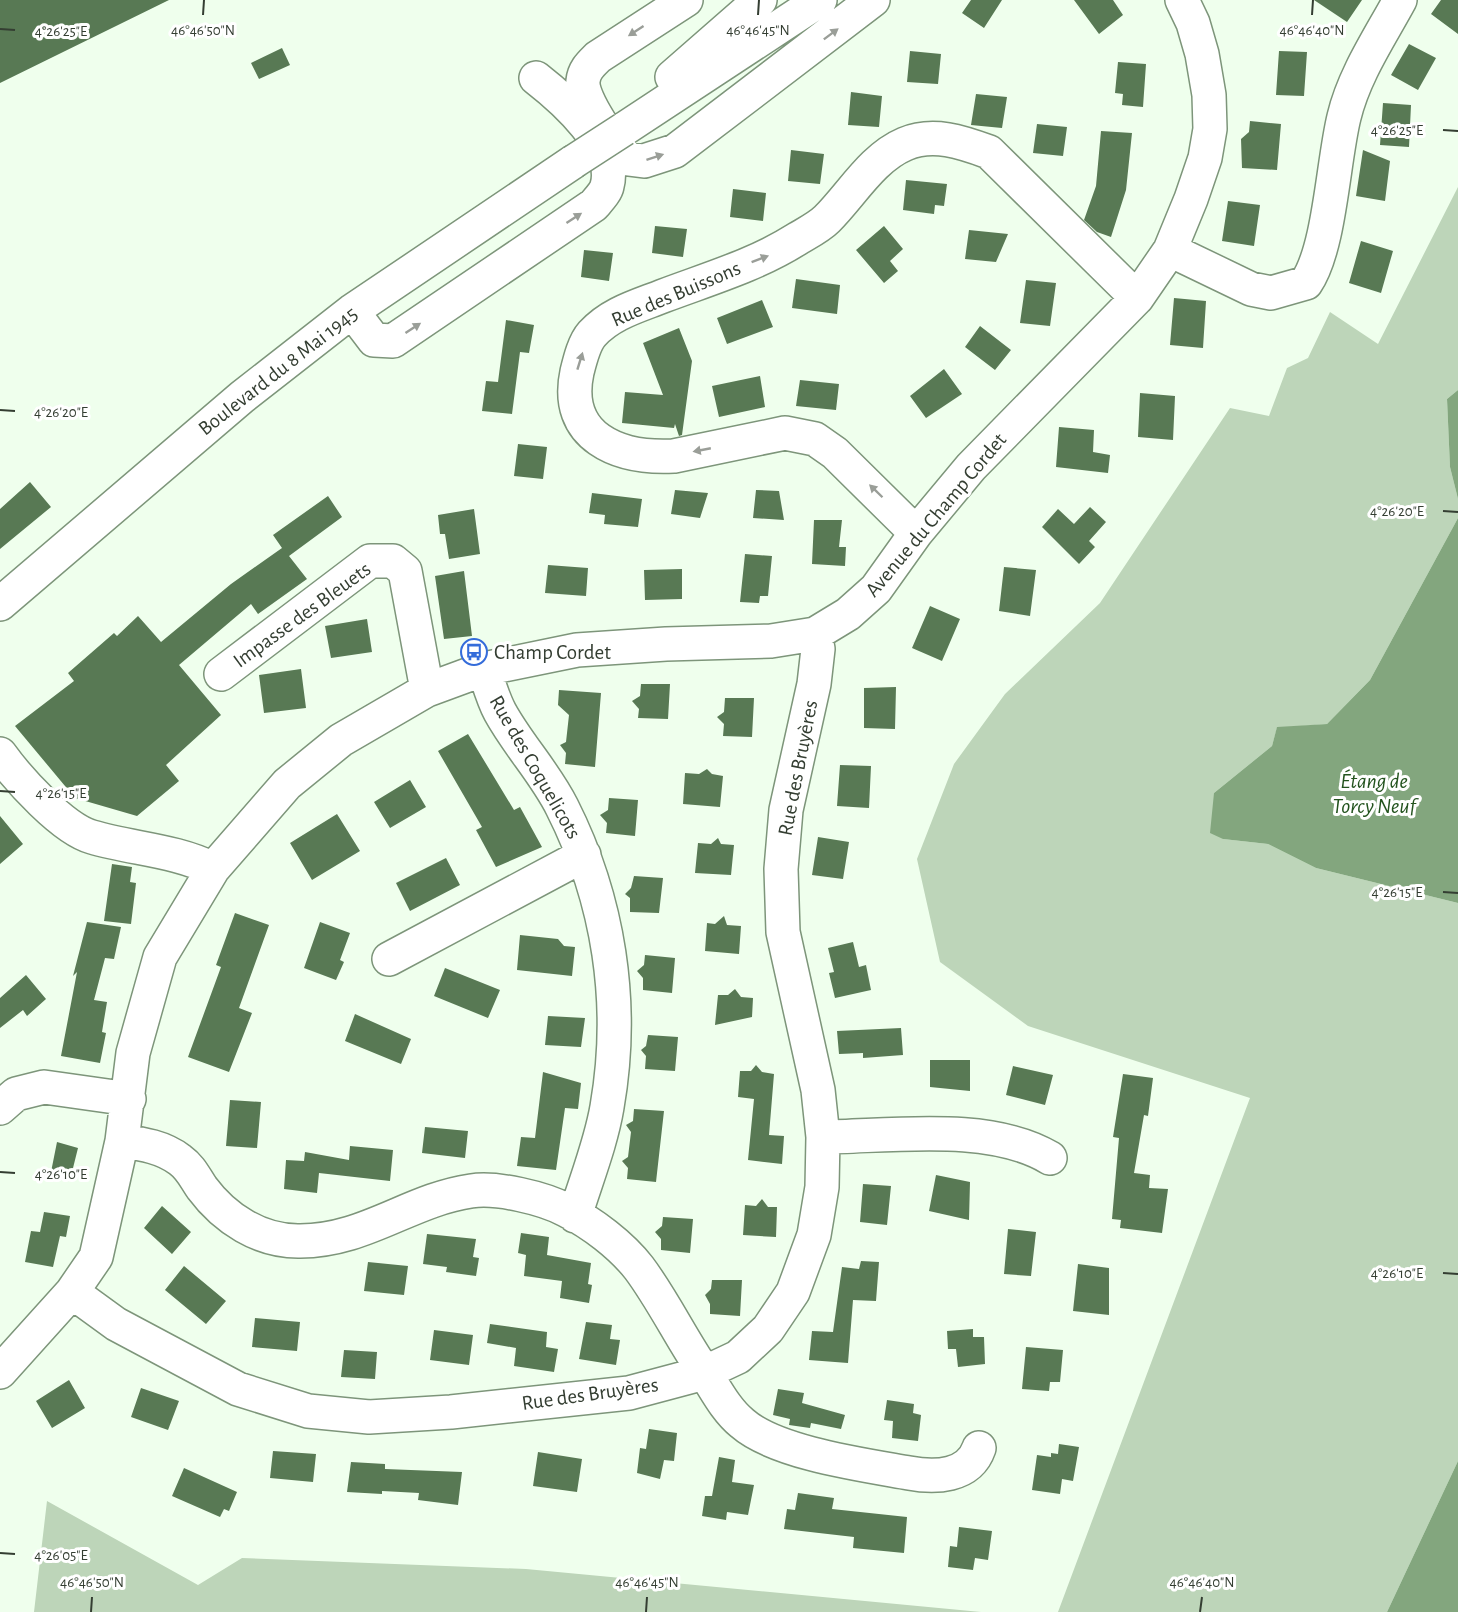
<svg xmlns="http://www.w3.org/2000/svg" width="1458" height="1612" viewBox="0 0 1458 1612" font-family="'Alegreya Sans',sans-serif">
  <rect width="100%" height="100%" fill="#efffed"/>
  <path fill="#bdd5b9" d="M1458,187V390L1447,399L1450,467L1458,499V518L1370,680L1327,724L1277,728L1272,746L1214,793L1223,839L1268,844L1316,868L1458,903V1461L1387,1612H1058L1250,1098L1028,1026L940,962L917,859L954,764L1005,694L1100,603L1230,408L1269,416L1287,368L1308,358L1330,312L1378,344Z
    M47,1501L198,1585L242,1558L526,1569L981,1612H34Z"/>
  <path fill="#83a67e" d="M1458,390V499L1450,467L1447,399Z
    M1458,518V903L1316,868L1268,844L1223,839L1210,833L1214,793L1272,746L1277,727L1327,724L1370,680Z
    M1458,1461V1612H1387Z"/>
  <path fill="#587954" d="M0,0H169L0,83Z
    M971,0H1002L984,28L962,13Z
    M1074,0H1113L1123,15L1099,34Z
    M1314,0H1362L1347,22Z
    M1441,0H1458V34L1431,14Z
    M1409,44L1436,58L1418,90L1391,75Z
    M282,48L290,65L259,79L251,63Z
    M910,51L941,54L938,84L907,82Z
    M1279,51L1307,52L1304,96L1276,95Z
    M1118,62L1146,64L1143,107L1122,105L1123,94L1115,93Z
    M851,92L882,96L879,127L848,125Z
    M976,94L1007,97L1002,128L971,125Z
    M1383,103L1411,105L1409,147L1380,145Z
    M1250,121L1281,124L1277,170L1242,168L1241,139L1249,132Z
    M1037,124L1067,127L1063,156L1033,153Z
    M1101,131L1132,133L1126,190L1111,237L1097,232L1084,220L1096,186Z
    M791,150L824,154L820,184L788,181Z
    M1363,150L1390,161L1385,201L1356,196Z
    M906,180L947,184L944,206L935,205L934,214L903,210Z
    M733,189L766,193L763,221L730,217Z
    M1228,201L1260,205L1254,246L1222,241Z
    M655,226L687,229L683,257L652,253Z
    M884,226L903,249L890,261L898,271L884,283L856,250Z
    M969,230L1008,234L996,262L965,259Z
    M1361,241L1393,251L1381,293L1349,283Z
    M584,250L613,253L609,281L581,277Z
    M796,279L840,285L837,314L792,308Z
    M1026,280L1056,283L1050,326L1020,323Z
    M1174,298L1206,301L1203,348L1170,345Z
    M762,300L773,327L727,344L717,318Z
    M506,320L534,325L529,353L520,352L512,414L482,411L486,381L498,382Z
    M980,326L1011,350L995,370L965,347Z
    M679,328L692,361L682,435L679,436L675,424L674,428L622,423L625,392L663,395L643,343Z
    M944,369L962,394L926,418L910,396Z
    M760,376L765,407L719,417L712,386Z
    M800,380L839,384L836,410L796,406Z
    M1140,393L1175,396L1173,440L1138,437Z
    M1059,427L1094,430L1093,452L1110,455L1108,473L1056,467Z
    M518,444L547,447L543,479L514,476Z
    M30,482L51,507L0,549V509Z
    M675,490L708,493L700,518L671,514Z
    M756,490L779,491L784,520L753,518Z
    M592,493L642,499L638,527L604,524L605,515L589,513Z
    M328,496L342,517L289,556L307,579L258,614L251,604L179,665L221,715L166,765L179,781L137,816L75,798L15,726L74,681L68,673L114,633L117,636L138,616L161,642L231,584L282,548L273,535Z
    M1090,507L1106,522L1089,541L1095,547L1079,564L1042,527L1058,509L1074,524Z
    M474,509L480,554L449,559L445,534H440L438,515Z
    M814,520H842L839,547H846L845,566L812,564Z
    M745,554L772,556L768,596H760L759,603L740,602Z
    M548,565L588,568L586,596L545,593Z
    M1004,567L1036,570L1030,616L999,611Z
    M682,569V599L645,600L644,570Z
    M464,571L472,636L444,639L435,576Z
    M930,606L960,619L942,661L912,648Z
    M367,619L372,652L331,658L325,626Z
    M301,669L306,708L264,713L259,675Z
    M641,684H670L668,719L638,718L639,709L632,701L640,696Z
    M896,687L895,729L864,728V688Z
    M559,690L601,693L595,767L565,764L566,753L560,745L566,742L569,715L558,705Z
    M725,698H754L752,737L723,736L724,724L717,717L724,712Z
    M468,734L514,810L520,807L542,847L496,867L476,830L482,827L438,751Z
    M840,765L871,766L869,808L837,806Z
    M707,769L712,774L723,776L720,807L683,804L685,773L699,774Z
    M410,780L426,807L390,828L374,802Z
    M609,798L638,800L635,836L606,833L607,823L600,815L608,810Z
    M337,814L360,851L312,880L290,843Z
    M0,816L23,844L0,864Z
    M818,837L849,842L843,879L812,875Z
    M718,838L721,844L734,845L731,875L695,873L698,843L711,844Z
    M446,858L460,885L410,911L396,883Z
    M112,864L132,867L130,882L136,883L131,924L104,921Z
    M634,876L663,878L659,913L630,912V898L625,894L631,888Z
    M235,913L269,925L239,1008L252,1013L229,1072L188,1057L221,967L216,965Z
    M724,916L727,925L741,926L739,954L705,951L707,923L715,924Z
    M87,922L121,927L114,959L105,958L94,1000L107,1002L102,1032L106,1033L100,1063L61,1056L77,972L73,976Z
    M320,922L350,933L340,960L344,962L336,980L304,968Z
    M520,935L558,939L564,946L575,947L572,976L517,970Z
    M853,942L859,967L866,965L871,990L835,998L829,973L834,972L828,948Z
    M645,955L675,958L672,993L643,990V978L637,971L644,965Z
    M445,968L500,990L488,1018L434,996Z
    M26,975L46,999L27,1016L23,1010L0,1028V998Z
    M735,989L741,997L753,998L752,1017L715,1025L718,995H728Z
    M355,1014L411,1039L401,1064L345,1041Z
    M548,1016L585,1018L581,1047L545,1045Z
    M901,1028L903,1055L863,1058V1053L839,1054L837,1031Z
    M648,1035L678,1037L675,1071L645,1069L646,1056L641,1050L646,1046Z
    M930,1060H970V1091L930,1087Z
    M756,1065L762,1072L774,1074L769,1135L784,1136L782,1164L748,1160L754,1099L738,1097L740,1071H751Z
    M1013,1066L1053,1075L1045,1105L1006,1095Z
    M543,1072L581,1083L578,1109L565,1108L556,1170L517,1166L521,1137L535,1138Z
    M1123,1074L1153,1078L1148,1116L1144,1115L1134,1173L1150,1175L1149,1188L1168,1189L1162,1233L1120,1228L1121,1220L1112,1219L1119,1138L1113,1137Z
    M230,1100L261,1102L257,1148L226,1146Z
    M634,1109L664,1111L656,1182L627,1179L628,1168L622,1161L628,1157L631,1132L626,1125L633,1121Z
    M425,1127L468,1131L465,1158L422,1153Z
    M57,1142L78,1148L71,1176L51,1172Z
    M350,1146L393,1150L390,1181L319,1173L317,1193L284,1189L286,1160L304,1161L305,1152L349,1160Z
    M936,1175L970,1182L969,1220L929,1211Z
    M863,1184L891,1186L887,1225L860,1222Z
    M762,1199L768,1207H777L776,1237L743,1235L745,1205L756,1206Z
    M162,1206L191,1232L172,1254L144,1228Z
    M44,1212L70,1216L66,1237L60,1236L53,1267L25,1262L31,1231L40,1232Z
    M663,1217L693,1219L690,1253L661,1250V1239L655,1232L662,1226Z
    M1008,1229L1036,1232L1031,1276L1004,1274Z
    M521,1233L549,1237L547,1255L591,1263L588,1284L592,1285L589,1303L560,1298L562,1281L524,1276L526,1255L518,1253Z
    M427,1234L476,1239L473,1257L479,1258L476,1276L446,1272L447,1267L423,1264Z
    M861,1261L879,1262L876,1301L853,1300L848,1363L809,1360L812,1331L833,1332L842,1267L859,1269Z
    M368,1262L408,1266L404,1295L364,1291Z
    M1078,1264L1109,1268V1315L1073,1311Z
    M184,1266L226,1301L206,1324L165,1290Z
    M712,1280H742L740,1316L710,1314V1304L705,1295L711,1289Z
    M255,1318L300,1322L297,1351L252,1347Z
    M586,1322L612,1325L610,1339L620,1340L616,1365L579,1359Z
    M490,1324L547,1332L546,1347L558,1349L554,1372L514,1366L516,1348L487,1343Z
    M973,1329V1337H984L985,1364L958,1367L956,1349H948L947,1331Z
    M434,1330L473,1335L469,1365L430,1360Z
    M1026,1347L1063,1350L1060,1382H1050L1049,1391L1022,1389Z
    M344,1350L377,1352L375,1379L341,1377Z
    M69,1380L85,1408L52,1428L36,1401Z
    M141,1388L179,1401L168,1430L131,1417Z
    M778,1389L804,1393L802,1403L845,1415L841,1429L811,1423L810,1428L789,1425L790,1419L773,1415Z
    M887,1400L914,1404L913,1413L921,1415L918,1441L892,1438L893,1421L884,1420Z
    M649,1429L677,1433L674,1461L664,1460L660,1479L637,1473L640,1448L646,1449Z
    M1059,1444L1079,1447L1073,1481L1062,1479L1060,1494L1032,1490L1037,1455L1051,1457V1453L1058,1454Z
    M273,1451L316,1454L313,1482L270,1478Z
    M538,1452L582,1459L577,1492L533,1486Z
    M719,1457L735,1460L732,1482L754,1485L748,1515L727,1512L726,1520L702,1516L705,1496H712Z
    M351,1462L385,1464V1469L462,1472L458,1505L418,1500L419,1493L382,1491V1494L347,1492Z
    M184,1468L237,1492L229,1511L224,1509L220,1517L172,1496Z
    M798,1493L834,1498L832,1509L907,1517L904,1553L853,1548L854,1537L784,1529L787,1509L795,1510Z
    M959,1527L992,1531L988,1560L975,1558L973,1570L948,1567L950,1546L957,1547Z"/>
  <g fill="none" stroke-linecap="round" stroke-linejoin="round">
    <defs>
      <path id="minor" d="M686,0L598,57C591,64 584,70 583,81C581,99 614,145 628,159L644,161L675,151L873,0
        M672,77L760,0
        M624,129L820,0
        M1170,250L1251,289L1271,293L1306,283C1330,248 1333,161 1344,117C1354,75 1380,37 1400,0
        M352,311L374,340L393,341L594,205C598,200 606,192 607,186C618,147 563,99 536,78
        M916,533L835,453L815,439L785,433L674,456C618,459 563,437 577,372C580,360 584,343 592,334C611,313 638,306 663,296C708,279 756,265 797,239C807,233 819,227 827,219C852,194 872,158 905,144C933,132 962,142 989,152L1137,298
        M0,604L242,397L352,311L573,162
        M484,669C489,684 493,699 500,712C518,745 545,773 562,807C609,900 625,1004 607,1107C601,1143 586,1180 575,1216
        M221,674L370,561H393L405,571L427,690
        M0,754C18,779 63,829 92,837C133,849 175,850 213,869
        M389,959L584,855
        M0,1108L16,1094L44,1087L129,1099
        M823,1137C893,1136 990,1122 1050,1158
        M122,1141C143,1144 163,1147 180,1160C191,1168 195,1178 202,1188C225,1219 260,1241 298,1241C364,1242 409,1200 471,1191C497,1187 543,1198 566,1210C592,1223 621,1245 639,1268C663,1300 682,1340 705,1373C716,1390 726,1410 742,1423C776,1453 864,1465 909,1473C935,1478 969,1477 979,1448
        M72,1292L116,1324L238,1389L308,1411L369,1417L451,1412L629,1393L704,1373L738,1357L768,1329L793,1292L814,1235L822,1187L823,1137L818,1090L783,932L781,869L786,810L814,684L818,649L815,634
        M0,1372L72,1292L96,1257L122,1141L133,1053L160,957L213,869L287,784L341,740L427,690L484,669L577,650L666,644L771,641L815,634L848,614L876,589L916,533L971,467L1137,298L1170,250L1191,199L1205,158L1210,129L1209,95L1202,54L1193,23L1182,0"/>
    </defs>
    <use href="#minor" stroke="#7d957a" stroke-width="36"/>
    <use href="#minor" stroke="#fff" stroke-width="33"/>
    <defs>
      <path id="minor-bridge" d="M573,162L624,129"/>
    </defs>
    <use href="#minor-bridge" stroke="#7d957a" stroke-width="36" stroke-linecap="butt"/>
    <use href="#minor-bridge" stroke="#fff" stroke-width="33"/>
  </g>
  <defs><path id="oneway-solid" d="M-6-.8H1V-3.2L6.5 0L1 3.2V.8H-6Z" transform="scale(1.5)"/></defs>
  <g fill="#9a9e98">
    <use href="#oneway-solid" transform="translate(636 31) rotate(147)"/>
    <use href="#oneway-solid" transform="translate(831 34) rotate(-37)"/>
    <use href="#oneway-solid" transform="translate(655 157) rotate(-18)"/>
    <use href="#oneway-solid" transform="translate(574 218) rotate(-33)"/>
    <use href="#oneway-solid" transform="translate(760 259) rotate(-21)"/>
    <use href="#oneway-solid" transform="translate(413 328) rotate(-33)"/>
    <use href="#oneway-solid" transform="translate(580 361) rotate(-73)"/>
    <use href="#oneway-solid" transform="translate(702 450) rotate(169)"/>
    <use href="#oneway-solid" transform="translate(876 491) rotate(-136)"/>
  </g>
  <path fill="none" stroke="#343e32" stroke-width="2" d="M203,15L204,0M758,15L759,0M1312,15L1313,0M0,29L15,30M1443,130L1458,131M0,410L15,411M1443,511L1458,512M0,791L15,792M1443,892L1458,893M0,1172L15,1173M1443,1273L1458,1274M0,1553L15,1554M91,1612L92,1597M646,1612L647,1597M1200,1612L1202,1597"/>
  <defs>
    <symbol id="bus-ring" viewBox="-11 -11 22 22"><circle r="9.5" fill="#fff" stroke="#346cda" stroke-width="1.5"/><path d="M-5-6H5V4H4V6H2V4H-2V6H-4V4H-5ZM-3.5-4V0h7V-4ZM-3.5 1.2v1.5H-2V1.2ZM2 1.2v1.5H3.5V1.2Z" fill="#346cda"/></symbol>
  </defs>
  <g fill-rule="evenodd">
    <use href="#bus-ring" x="459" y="637" width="30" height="30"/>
  </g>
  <g text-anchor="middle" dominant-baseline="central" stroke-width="6" stroke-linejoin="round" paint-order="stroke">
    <g font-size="21" fill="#343e32" stroke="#fff">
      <text transform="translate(676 294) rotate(-23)">Rue des Buissons</text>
      <text transform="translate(278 371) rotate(-38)">Boulevard du 8 Mai 1945</text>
      <text transform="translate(936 515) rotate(-50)">Avenue du Champ Cordet</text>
      <text transform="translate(302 615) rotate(-36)">Impasse des Bleuets</text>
      <text transform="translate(535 767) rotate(60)">Rue des Coquelicots</text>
      <text transform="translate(798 768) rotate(-79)">Rue des Bruyères</text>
      <text transform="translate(590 1394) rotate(-8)">Rue des Bruyères</text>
    </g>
    <g font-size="21" fill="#343e32" stroke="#fff" text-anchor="start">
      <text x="494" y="652">Champ Cordet</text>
    </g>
    <g font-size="22" font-style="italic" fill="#23531e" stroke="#fff">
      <text x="1374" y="781">Étang de<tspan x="1374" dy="25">Torcy Neuf</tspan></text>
    </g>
  </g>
  <g font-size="15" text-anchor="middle" fill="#343e32" stroke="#fff" stroke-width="6" stroke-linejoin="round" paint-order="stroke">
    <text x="203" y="35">46°46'50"N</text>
    <text x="758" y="35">46°46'45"N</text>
    <text x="1312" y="35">46°46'40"N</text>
    <text x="61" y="36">4°26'25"E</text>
    <text x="1397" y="135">4°26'25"E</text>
    <text x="61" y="417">4°26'20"E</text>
    <text x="1397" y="516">4°26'20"E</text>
    <text x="61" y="798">4°26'15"E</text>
    <text x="1397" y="897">4°26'15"E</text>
    <text x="61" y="1179">4°26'10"E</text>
    <text x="1397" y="1278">4°26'10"E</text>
    <text x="61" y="1560">4°26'05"E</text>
    <text x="92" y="1587">46°46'50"N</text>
    <text x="647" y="1587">46°46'45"N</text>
    <text x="1202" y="1587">46°46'40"N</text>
  </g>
</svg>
